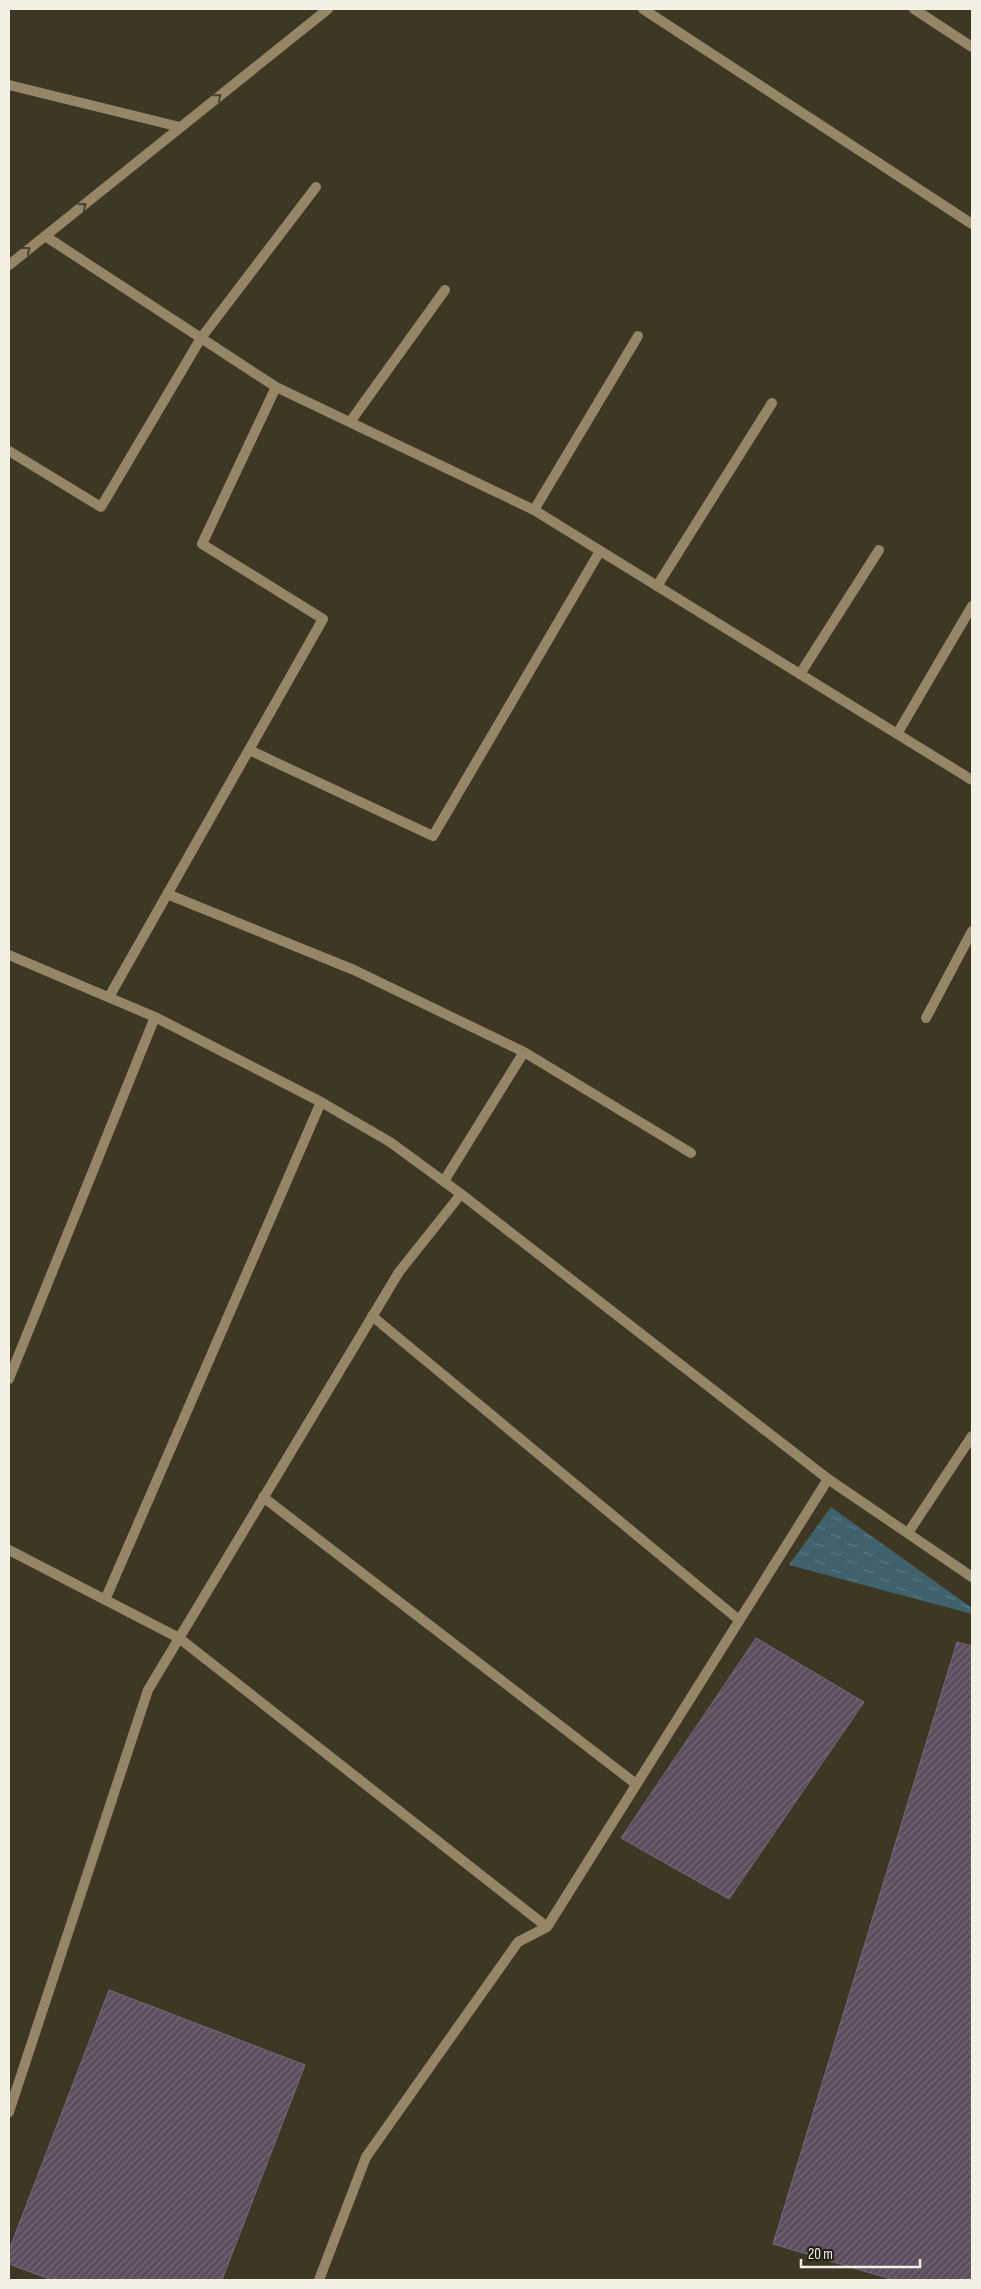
<svg xmlns="http://www.w3.org/2000/svg" width="981" height="2289" viewBox="0 0 981 2289" font-family="'Sofia Sans Condensed',sans-serif">
  <defs>
    <pattern id="water-ripples" width="26" height="14" patternUnits="userSpaceOnUse" patternTransform="scale(1.25)"><rect width="26" height="14" fill="#40626c"/><path d="M2 4q2-2 4 0t4 0M15 11q2-2 4 0t4 0" fill="none" stroke="#5c7981"/></pattern>
    <pattern id="building-hatch" width="6" height="6" patternUnits="userSpaceOnUse" patternTransform="scale(1.25)"><rect width="6" height="6" fill="#5d4e5f"/><path d="M-1 1l2-2M0 6l6-6M5 7l2-2" fill="none" stroke="#756876"/></pattern>
  </defs>
  <rect width="100%" height="100%" fill="#3d3723"/>
  <path fill="url(#water-ripples)" d="M831,1507L972,1608V1614L789,1565Z"/>
  <path fill="url(#building-hatch)" stroke="#77687a" d="M756,1638L864,1702L729,1899L621,1838Z
    M957,1642L972,1646V2278L961,2280H894L773,2244Z
    M109,1990L305,2065L222,2280H52L9,2264V2250Z"/>
  <g fill="none" stroke-linecap="round" stroke-linejoin="round">
    <path stroke="#958668" stroke-width="10" d="M201,338L316,187
      M350,422L445,290
      M534,510L638,336
      M657,586L772,403
      M800,674L879,550
      M249,750L433,836L600,551
      M167,894L354,970L524,1052L691,1153
      M926,1018L972,931
      M444,1181L524,1052"/>
    <path stroke="#958668" stroke-width="10" d="M643,9L972,224
      M914,9L972,47
      M9,85L180,127
      M45,236L276,387L534,510L972,780
      M9,265L328,9
      M9,451L101,507L201,338
      M897,734L972,606
      M9,955L155,1017L321,1102L390,1142L461,1194L828,1479L972,1577
      M109,997L323,619L202,544L276,387
      M372,1316L739,1620
      M9,1379L155,1017
      M263,1497L636,1784
      M908,1533L972,1436
      M9,1550L179,1638L547,1927
      M105,1600L321,1102
      M9,2112L148,1690L399,1272L461,1194
      M319,2280L366,2157L518,1942L547,1927L828,1479"/>
  </g>
  <defs><path id="oneway-chevron" d="M-2-3.5L2.5 0L-2 3.5" fill="none" stroke-width="1.6" stroke-linecap="round" stroke-linejoin="round" transform="scale(1.25)"/></defs>
  <g stroke="#4a4333">
    <use href="#oneway-chevron" transform="translate(218 97) rotate(-39)"/>
    <use href="#oneway-chevron" transform="translate(83 206) rotate(-39)"/>
    <use href="#oneway-chevron" transform="translate(27 250) rotate(-38)"/>
  </g>
  <rect width="981" height="2289" fill="none" stroke="#f4f0e4" stroke-width="20"/>
  <path d="M801 2259v8h119v-8" fill="none" stroke="#f4f0e4" stroke-width="2.5"/>
  <text x="808" y="2259" font-size="15" fill="#f4f0e4" stroke="#211f16" stroke-width="4" paint-order="stroke">20 m</text>
</svg>
